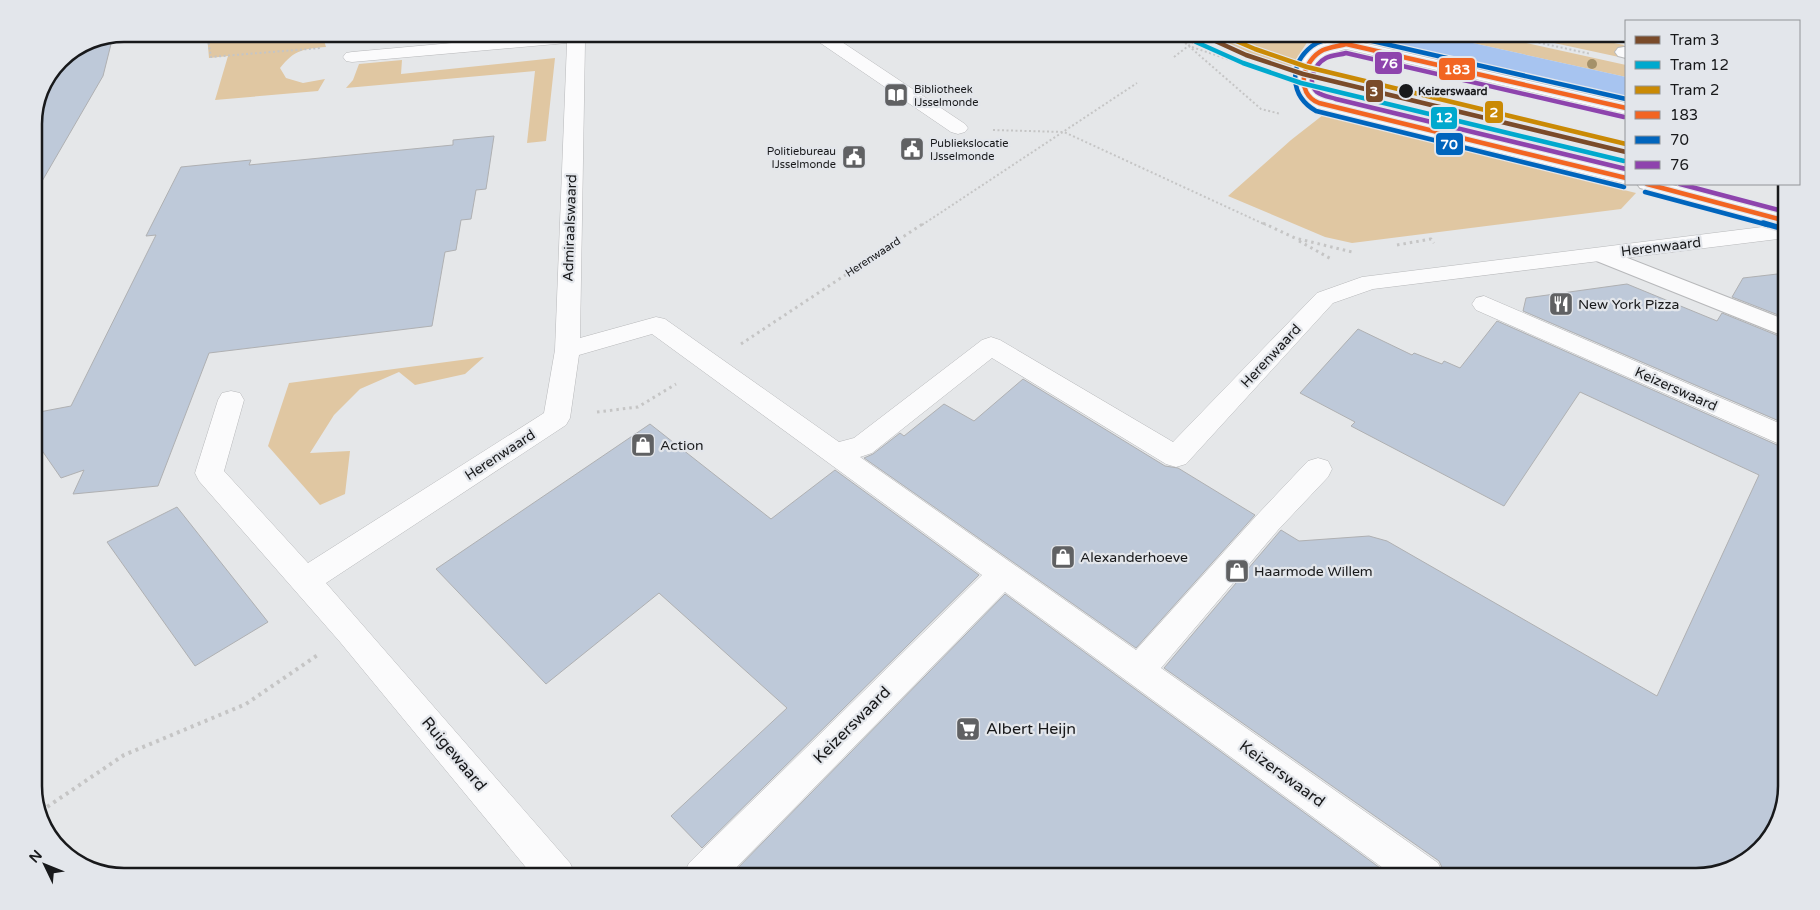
<svg xmlns="http://www.w3.org/2000/svg" width="1820" height="910" viewBox="0 0 1820 910" font-family="'Varela Round',sans-serif">
  <rect width="100%" height="100%" fill="#e5e7e9"/>
  <path fill="#e0c7a2" d="M207,34H322L326,47C304,49 295,49 280,68L286,78L303,83L325,79L318,91L215,100L228,56L209,58Z
    M1231,34H1275L1308,41L1289,70L1219,44Z
    M1432,34H1485L1626,65V77Z
    M1513,34H1569L1624,45L1619,57Z
    M555,58L546,141L527,143L535,71L346,88L353,80L359,64L402,60L401,74Z
    M1323,115L1636,193L1621,209L1352,243L1325,237L1228,196L1291,140Z
    M484,357L465,374L415,385L399,372L360,389L334,415L310,453L350,451L345,494L320,505L268,446L289,383Z"/>
  <path fill="#a7c4f0" d="M1338,34H1432L1626,77V100Z"/>
  <path fill="#bec9d9" stroke="#afb0b2" d="M113,36L103,76L34,195V119L38,111L69,55L90,41Z
    M494,136L486,189L476,190L471,219L461,220L456,250L445,252L432,326L209,353L158,486L73,494L84,470L61,478L34,439V413L71,406L156,235L146,236L181,167L251,160L249,165L453,145V140Z
    M1786,273V318L1732,297L1743,278Z
    M1627,284L1717,321L1722,313L1786,339V424L1523,311L1526,298Z
    M1497,321L1786,449V785L1777,825L1745,861L1695,876H1446L1439,861L1164,668L1281,530L1299,541L1369,536L1387,541L1657,696L1759,475L1580,392L1504,506L1351,426L1355,422L1300,393L1358,329L1412,355L1414,353L1442,364L1444,361L1460,368Z
    M1023,379L1165,466L1178,468L1255,515L1136,648L864,458L873,454L900,433L904,436L944,404L974,421Z
    M650,424L771,519L835,470L979,575L702,848L671,816L787,708L659,593L546,684L436,569Z
    M177,507L268,622L195,666L107,542Z
    M1005,594L1391,876H730Z"/>
  <g fill="none" stroke-linecap="round" stroke-linejoin="round">
    <defs>
      <path id="lane" d="M1346,39L1626,103V114L1346,49C1325,54 1304,66 1314,92L1325,99L1626,172L1627,184L1333,113C1324,110 1311,108 1304,102C1287,86 1295,61 1313,49C1322,42 1335,42 1346,39Z
        M1624,47H1626V58L1618,56L1615,52L1618,48Z
        M1637,184H1669L1786,215V227L1640,188Z
        M1602,248L1786,320V337L1594,260L1591,255L1594,250Z"/>
      <path id="street" d="M553,34H618L615,38L585,41L580,338L656,317L665,319L839,442L854,438L982,340L991,337L1000,340L1173,442L1317,293L1362,277L1786,224V238L1373,289L1333,303L1186,464L1176,467L1166,464L992,358L872,453L860,457L1136,650L1258,514L1308,461L1318,458L1328,461L1332,469L1328,477L1278,530L1161,668L1438,863L1444,876H1394L1005,592L728,876H683L689,863L982,575L652,334L579,355L570,418L566,425L326,583L570,863L576,876H533L340,642L199,481L195,473L218,400L222,393L231,391L240,393L244,400L224,471L308,563L544,413L555,350L567,43L352,62L346,61L343,57L346,53L352,52Z
        M810,34H830L965,124L968,128L965,132L958,134L951,132L813,38Z
        M1484,296L1786,426V447L1476,310L1472,304L1476,298Z"/>
    </defs>
    <use href="#lane" stroke="#b8b9bb" stroke-width="2"/>
    <use href="#street" stroke="#b8b9bb" stroke-width="1"/>
    <path stroke="#c5c5c5" stroke-width="2" stroke-dasharray="2 2.5" stroke-linecap="butt" d="M207,34L211,57L320,48
      M1175,34L1261,109L1281,114
      M1499,34L1591,54
      M1192,47L1271,74
      M1174,57L1204,34
      M993,130L1064,132L1266,225
      M922,225L1137,83"/>
    <path stroke="#c5c5c5" stroke-width="3" stroke-dasharray="2.5 4" stroke-linecap="butt" d="M1263,223L1295,238L1352,252
      M1299,241L1333,260
      M1397,245L1431,239L1434,243
      M741,344L924,223
      M597,412L638,407L676,384"/>
    <path stroke="#c5c5c5" stroke-width="4" stroke-dasharray="3 4.5" stroke-linecap="butt" d="M41,811L124,755L246,704L319,654"/>
    <use href="#lane" fill="#fbfbfc" fill-rule="evenodd"/>
    <use href="#street" fill="#fbfbfc" fill-rule="evenodd"/>
    <defs>
      <path id="bus-1" d="M1626,108L1346,44C1339,46 1330,47 1323,50C1303,60 1294,93 1319,103L1626,178
        M1647,184L1786,221"/>
      <path id="bus-2-far1" d="M1624,187L1316,111C1290,96 1288,65 1312,46C1321,39 1335,37 1346,35L1626,99
        M1645,192L1768,225"/>
      <path id="bus-2" d="M1763,223L1784,229"/>
      <path id="bus-3" d="M1624,117L1346,53C1340,55 1332,55 1326,58C1315,64 1306,82 1317,92C1322,96 1330,97 1336,99L1626,169
        M1680,184L1786,212"/>
    </defs>
    <use href="#bus-1" stroke="#e3e6eb" stroke-width="7"/>
    <use href="#bus-2-far1" stroke="#e3e6eb" stroke-width="7"/>
    <use href="#bus-2" stroke="#e3e6eb" stroke-width="9"/>
    <use href="#bus-3" stroke="#e3e6eb" stroke-width="7"/>
    <use href="#bus-1" stroke="#f26522" stroke-width="4.5"/>
    <use href="#bus-2-far1" stroke="#0065bd" stroke-width="4.5"/>
    <use href="#bus-2" stroke="#0065bd" stroke-width="5.5"/>
    <use href="#bus-3" stroke="#8e44ad" stroke-width="4.5"/>
    <defs>
      <path id="tram-1" d="M1200,34L1246,55L1303,74L1626,152"/>
      <path id="tram-2" d="M1196,42L1243,63L1301,83L1624,161"/>
      <path id="tram-3" d="M1220,34L1255,49L1307,67L1626,144"/>
    </defs>
    <use href="#tram-1" stroke="#e3e6eb" stroke-width="7"/>
    <use href="#tram-2" stroke="#e3e6eb" stroke-width="7"/>
    <use href="#tram-3" stroke="#e3e6eb" stroke-width="7"/>
    <use href="#tram-1" stroke="#7a4b2a" stroke-width="4.5"/>
    <use href="#tram-2" stroke="#00a9ce" stroke-width="4.5"/>
    <use href="#tram-3" stroke="#ca8a05" stroke-width="4.5"/>
  </g>
  <circle fill="#a59169" cx="1592" cy="64" r="5"/>
  <defs>
    <symbol id="library-square" viewBox="-11 -11 22 22"><rect x="-9" y="-9" width="18" height="18" rx="4" fill="#606163" stroke="#e3e6eb"/><path d="M-6-4Q-3-5.5-.7-3.5V5Q-3 3-6 4ZM6-4Q3-5.5 .7-3.5V5Q3 3 6 4Z" fill="#fff"/></symbol>
    <symbol id="civic-square" viewBox="-11 -11 22 22"><rect x="-9" y="-9" width="18" height="18" rx="4" fill="#606163" stroke="#e3e6eb"/><path d="M-.6-6.5H3V-4.5H.6V-3L4-1V1h2V6H-6V1h2V-1L-.6-3ZM-1.2 2.5V6h2.4V2.5Z" fill="#fff"/></symbol>
    <symbol id="restaurant-square" viewBox="-11 -11 22 22"><rect x="-9" y="-9" width="18" height="18" rx="4" fill="#606163" stroke="#e3e6eb"/><path d="M-5-6h1v4h1v-4h1v4h1v-4h1v5L-1.5 .5V6h-2V.5L-5-1ZM5-6V6H3V1.5H1.5Q1.5-4 5-6Z" fill="#fff"/></symbol>
    <symbol id="shop-square" viewBox="-11 -11 22 22"><rect x="-9" y="-9" width="18" height="18" rx="4" fill="#606163" stroke="#e3e6eb"/><path d="M-5-2.5h2.3a2.7 3.5 0 0 1 5.4 0H5L5.5 6h-11ZM-1.5-2.5h3a1.5 2.3 0 0 0-3 0Z" fill="#fff"/></symbol>
    <symbol id="supermarket-square" viewBox="-11 -11 22 22"><rect x="-9" y="-9" width="18" height="18" rx="4" fill="#606163" stroke="#e3e6eb"/><path d="M-6-5.5h2.5l.6 2H6L4.5 2H-2.5L-4.4-4H-6ZM-1.5 3.2a1.3 1.3 0 1 0 .1 0ZM3 3.2a1.3 1.3 0 1 0 .1 0Z" fill="#fff"/></symbol>
  </defs>
  <g fill-rule="evenodd">
    <use href="#library-square" x="882" y="81" width="28" height="28"/>
    <use href="#civic-square" x="898" y="135" width="28" height="28"/>
    <use href="#civic-square" x="840" y="143" width="28" height="28"/>
    <use href="#restaurant-square" x="1547" y="290" width="28" height="28"/>
    <use href="#shop-square" x="629" y="431" width="28" height="28"/>
    <use href="#shop-square" x="1049" y="543" width="28" height="28"/>
    <use href="#shop-square" x="1223" y="557" width="28" height="28"/>
    <use href="#supermarket-square" x="954" y="715" width="28" height="28"/>
  </g>
  <circle fill="#18191b" stroke="#e3e6eb" stroke-width="2" cx="1406" cy="91" r="8"/>
  <g text-anchor="middle" dominant-baseline="central" stroke-width="4.5" stroke-linejoin="round" paint-order="stroke">
    <g font-size="11" fill="#18191b" stroke="#e3e6eb" text-anchor="start">
      <text x="914" y="89">Bibliotheek<tspan x="914" dy="13">IJsselmonde</tspan></text>
      <text x="930" y="143">Publiekslocatie<tspan x="930" dy="13">IJsselmonde</tspan></text>
      <text x="836" y="151" text-anchor="end">Politiebureau<tspan x="836" dy="13">IJsselmonde</tspan></text>
    </g>
    <g font-size="11" font-weight="bold" fill="#18191b" stroke="#e3e6eb" text-anchor="start">
      <text x="1418" y="91">Keizerswaard</text>
    </g>
    <g font-size="11" fill="#18191b" stroke="#e3e6eb">
      <text transform="translate(873 257) rotate(-33)">Herenwaard</text>
    </g>
    <g font-size="14" fill="#18191b" stroke="#e3e6eb">
      <text transform="translate(570 228) rotate(-88)">Admiraalswaard</text>
      <text transform="translate(1661 247) rotate(-7)">Herenwaard</text>
      <text transform="translate(1271 356) rotate(-47)">Herenwaard</text>
      <text transform="translate(1676 389) rotate(24)">Keizerswaard</text>
      <text transform="translate(500 455) rotate(-33)">Herenwaard</text>
    </g>
    <g font-size="14" fill="#18191b" stroke="#e3e6eb" text-anchor="start">
      <text x="1578" y="304">New York Pizza</text>
      <text x="660" y="445">Action</text>
      <text x="1080" y="557">Alexanderhoeve</text>
      <text x="1254" y="571">Haarmode Willem</text>
    </g>
    <g font-size="16" fill="#18191b" stroke="#e3e6eb">
      <text transform="translate(852 725) rotate(-45)">Keizerswaard</text>
      <text transform="translate(454 754) rotate(50)">Ruigewaard</text>
      <text transform="translate(1282 774) rotate(36)">Keizerswaard</text>
    </g>
    <g font-size="16" fill="#18191b" stroke="#e3e6eb" text-anchor="start">
      <text x="986" y="729">Albert Heijn</text>
    </g>
  </g>
  <path d="M0 0H1820V910H0ZM124 42H1696A82 82 0 0 1 1778 124V786A82 82 0 0 1 1696 868H124A82 82 0 0 1 42 786V124A82 82 0 0 1 124 42Z" fill="#e3e6eb" fill-rule="evenodd"/>
  <path fill="none" stroke="#18191b" stroke-width="2.5" d="M124 42H1696A82 82 0 0 1 1778 124V786A82 82 0 0 1 1696 868H124A82 82 0 0 1 42 786V124A82 82 0 0 1 124 42Z"/>
  <g stroke="#e3e6eb" stroke-width="2">
    <rect x="1374" y="51" width="29" height="24" rx="5" fill="#8e44ad"/>
    <rect x="1438" y="57" width="38" height="24" rx="5" fill="#f26522"/>
    <rect x="1365" y="79" width="19" height="24" rx="5" fill="#7a4b2a"/>
    <rect x="1484" y="100" width="20" height="24" rx="5" fill="#ca8a05"/>
    <rect x="1430" y="106" width="28" height="24" rx="5" fill="#00a9ce"/>
    <rect x="1435" y="132" width="29" height="24" rx="5" fill="#0065bd"/>
  </g>
  <g font-size="14" text-anchor="middle" font-weight="bold" fill="#fff">
    <text x="1389" y="68">76</text>
    <text x="1457" y="74">183</text>
    <text x="1374" y="96">3</text>
    <text x="1494" y="117">2</text>
    <text x="1444" y="122">12</text>
    <text x="1449" y="149">70</text>
  </g>
  <rect x="1625" y="20" width="175" height="165" fill="#e3e6eb" stroke="#929498"/>
  <rect x="1635" y="36" width="25" height="8" fill="#7a4b2a" stroke="#929498"/>
  <text x="1670" y="45" font-size="15" fill="#18191b">Tram 3</text>
  <rect x="1635" y="61" width="25" height="8" fill="#00a9ce" stroke="#929498"/>
  <text x="1670" y="70" font-size="15" fill="#18191b">Tram 12</text>
  <rect x="1635" y="86" width="25" height="8" fill="#ca8a05" stroke="#929498"/>
  <text x="1670" y="95" font-size="15" fill="#18191b">Tram 2</text>
  <rect x="1635" y="111" width="25" height="8" fill="#f26522" stroke="#929498"/>
  <text x="1670" y="120" font-size="15" fill="#18191b">183</text>
  <rect x="1635" y="136" width="25" height="8" fill="#0065bd" stroke="#929498"/>
  <text x="1670" y="145" font-size="15" fill="#18191b">70</text>
  <rect x="1635" y="161" width="25" height="8" fill="#8e44ad" stroke="#929498"/>
  <text x="1670" y="170" font-size="15" fill="#18191b">76</text>
  <g transform="translate(45 865) rotate(313)" stroke="#e3e6eb" stroke-width="4" paint-order="stroke">
  <path d="M0-4L9 19L0 12L-9 19Z" fill="#18191b"/>
  <text y="-8" font-size="14" font-weight="bold" text-anchor="middle" fill="#18191b">N</text>
  </g>
</svg>
